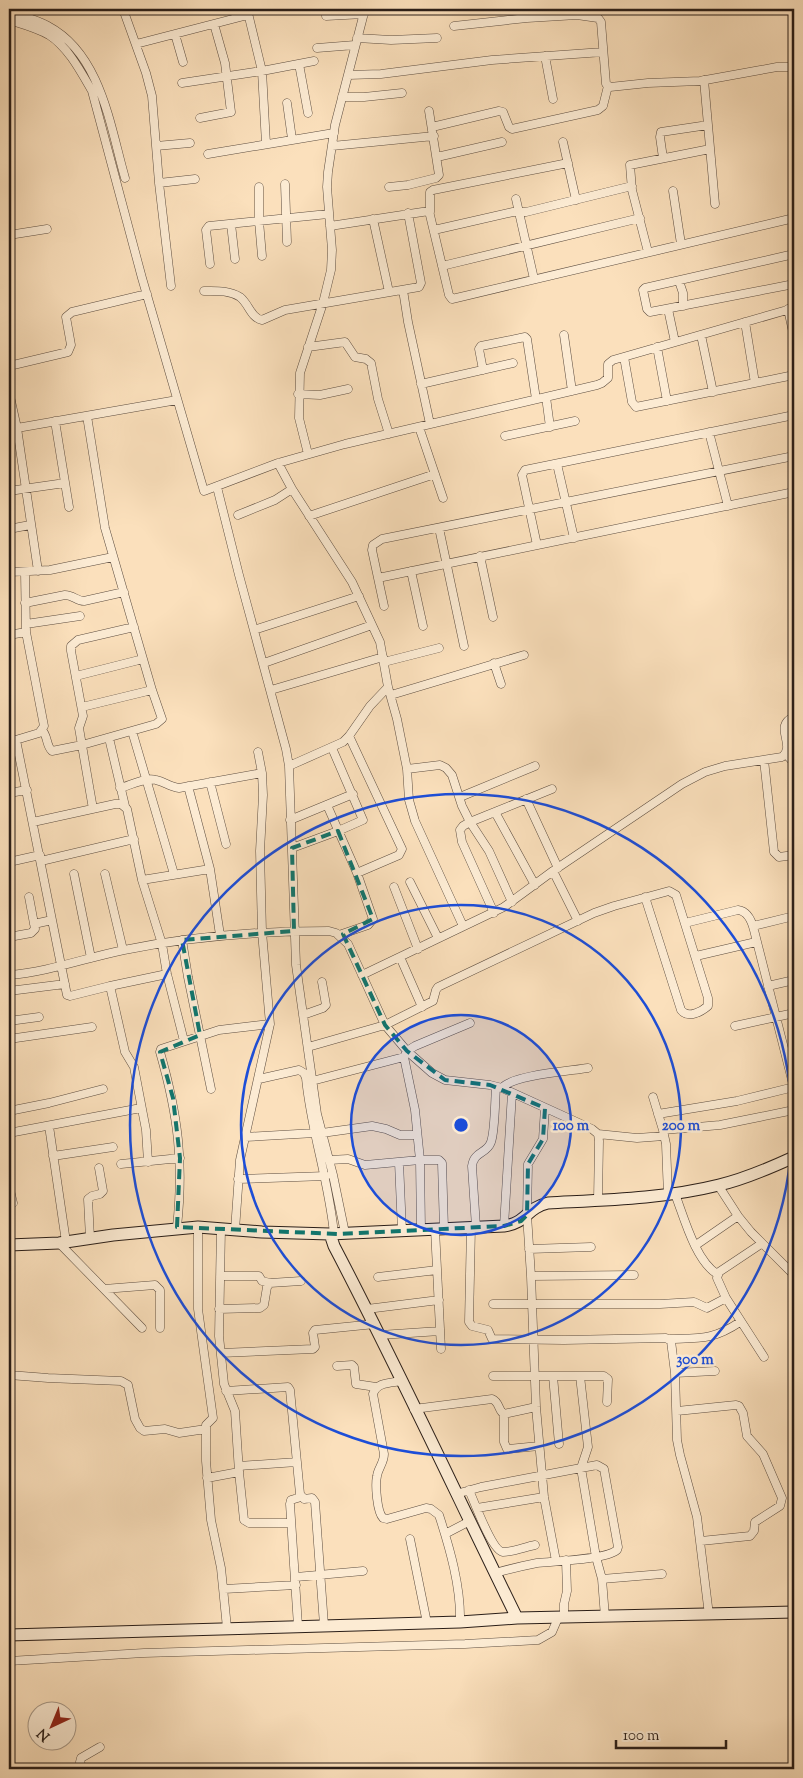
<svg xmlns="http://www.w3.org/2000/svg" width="803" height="1778" viewBox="0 0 803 1778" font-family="'Sorts Mill Goudy',serif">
  <rect width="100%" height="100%" fill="#fbe0bc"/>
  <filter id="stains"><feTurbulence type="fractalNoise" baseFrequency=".004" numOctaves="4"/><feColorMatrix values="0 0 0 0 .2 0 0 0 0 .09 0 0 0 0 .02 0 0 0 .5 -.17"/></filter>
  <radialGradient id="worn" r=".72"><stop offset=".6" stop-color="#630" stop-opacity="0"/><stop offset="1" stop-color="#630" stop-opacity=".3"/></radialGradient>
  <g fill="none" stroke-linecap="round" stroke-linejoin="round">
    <defs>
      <path id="street" d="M123,9L146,73L152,96L159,183L171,286
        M247,9L262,71L266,144
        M9,12C22,16 36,19 48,26C101,54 110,126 125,178
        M326,16L364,14
        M9,20C22,24 37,28 49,35C68,47 81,72 92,91L142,278L204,491L278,463L345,444L597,385L602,383L608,378V364L613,360L794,308
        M454,26L527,18L577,15L598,18L601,22L606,84L610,87L648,83L700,81L777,67H794
        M175,34L183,62
        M357,38L391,40L437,38
        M136,44L248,15
        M317,48L355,45
        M545,56L553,99
        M299,64L308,113
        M348,75L381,74L492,60L603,52
        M704,80L715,204
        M182,83L262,71L314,61
        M342,97H364L402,93
        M287,103L292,139
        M200,118L231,112L225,63L214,24
        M432,127L499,111L503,112L509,127L512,129L598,110L603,106L608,86
        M563,142L576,200
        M156,146L190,143
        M332,146L434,136
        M208,154L334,133
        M437,157L502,142
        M663,158L660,137L661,132L708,125
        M159,183L195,179
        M285,184L287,242
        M259,187V221L262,256
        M389,187L408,185L436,178L439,175L429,111
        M673,191L681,244
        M516,199L534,279
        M430,212V192L433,190L568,163
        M373,219L389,292
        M231,224L235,259
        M330,226L429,211L449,295L452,299L794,218
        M434,230L513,212H526L632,186
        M9,235L47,229
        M648,252L632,190L630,165L710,149
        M794,254L645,288L643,290L647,309L650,312L794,284
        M210,264L206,230L209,226L328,214
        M442,266L640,218
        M679,281L683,293V306
        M403,290L408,322L430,424
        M204,291C216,291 229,290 240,297C249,304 251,318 262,320L285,310L419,287L421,283L408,213
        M668,309L675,342
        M788,309L794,337
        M745,322L755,383
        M564,335L572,391
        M701,335L713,392
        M308,347L345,342L355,357L366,359L371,363L378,399L389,434
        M657,347L667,401
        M624,357L632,402L636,407L794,375
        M9,366L68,352L71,345L66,317L72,312L147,294
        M483,370L479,349L481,346L525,337L527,339L536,399
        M421,384L513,363
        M9,392L17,428L38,571
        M298,394L320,395L348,389
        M546,397L550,427
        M55,421L69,507
        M419,427L443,498
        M17,428L177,400
        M709,432L728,506
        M505,436L575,421
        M308,454L299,418L300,373L323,303L331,270L332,250L327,187L328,172L335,125L365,9
        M278,463L292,489L352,582L380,642L388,687L397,719L407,769L409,800L415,821L463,926
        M557,464L574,538
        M217,487L239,575L286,749L289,766L296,965L317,1114L333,1175L345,1233
        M9,491L65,483
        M238,515L275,500L292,489
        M309,516L435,474
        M439,528L464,646
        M9,529L30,525
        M537,545L522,475L525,470L794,415
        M480,556L493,617
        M411,571L423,626
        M9,572L50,570L113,557
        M378,578L794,492
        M25,603L65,595C73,595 77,601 84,601L124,592
        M384,606L372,550L373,545L382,539L794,456
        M26,624L80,616
        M254,630L359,596
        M9,635L26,632
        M384,662L439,648
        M264,663L372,625
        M494,663L501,684
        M76,676L143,659
        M271,690L383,657
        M391,695L524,655
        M82,707L152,690
        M42,730C48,736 46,746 52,751L82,745L156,724L162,719L152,690L105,528L87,416
        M132,731L174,874
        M349,736L402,849L399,855L357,873
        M109,738L125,806
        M16,740L67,995L70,996L110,986L167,974
        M9,742L39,733L44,726L26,632L25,572
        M786,754L794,763
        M764,760L774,852L779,857L794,855
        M289,766L343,742L349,736L370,706L388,687
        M407,769L440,765L446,768L452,775L462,806L470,822L489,851L512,902
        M210,782L226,844
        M188,786L210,869L220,935
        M120,788C131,785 145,777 156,780C165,782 170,787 179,788L262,773
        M9,793L27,790
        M460,797L535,766
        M526,799L558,868
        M327,805L357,873L373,919L368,925L339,935
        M93,809L79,728L83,716L71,651V646L78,640L134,627
        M495,812L535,885
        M290,820L353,794
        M33,822L115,804H121L127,809L142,880L162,944L167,974L184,1041
        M292,848L338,831L363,820L332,748
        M41,861L134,839
        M9,862L40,855
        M553,871L578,921
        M74,874L91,958
        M105,874L123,950
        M142,880L210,869
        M410,882L438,938
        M394,887L418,949
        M494,913L462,842L460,830L463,826L470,822L552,789
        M685,923L738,910C748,911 752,922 754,930L794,1088
        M34,924L52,920
        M753,926L794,916
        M9,937L31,933L35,929L29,897
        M182,940L188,977L211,1089
        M696,956L756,942
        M400,957L422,1007
        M9,975C48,972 85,958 124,950C192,936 260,931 329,931L336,933L348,944L385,1025L407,1051L432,1073L445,1080L490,1085L502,1088L592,1129L598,1134L599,1141L598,1200
        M362,975L504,907L553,871L682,784L705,772L725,766L782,757C797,745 772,726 794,717
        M110,986L125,1052L134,1067L146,1130L148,1162
        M768,986L794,980
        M9,991L65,984
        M303,1015L323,1008L326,1005L322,982
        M9,1021L39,1017
        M735,1026L794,1013
        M9,1039L92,1027
        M308,1047L385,1025L433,1001L436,990L438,987L594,913L614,906L669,891L676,895L708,998V1006C701,1012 688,1019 681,1010L645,897
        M259,1079L299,1070L304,1073L306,1078C311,1131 329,1181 334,1234
        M312,1081L404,1057
        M502,1088C512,1075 570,1071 588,1068
        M653,1097L663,1130L666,1144L668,1195
        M545,1108L543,1139L528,1164L527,1215L531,1276L536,1407L544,1497L556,1561
        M9,1111L49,1103L103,1089
        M658,1114L737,1101L794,1087
        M49,1126L66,1242
        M663,1130L720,1125L794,1110
        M9,1133L141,1108
        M322,1133L372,1126L386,1129L400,1135H417
        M598,1134L637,1138L664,1136
        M245,1137L315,1133
        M53,1156L113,1147
        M329,1160L348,1159L365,1165L420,1160H439L442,1163L444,1229
        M399,1162L402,1231
        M121,1164L180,1158
        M238,1179L326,1176
        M718,1185L738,1216L751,1232L794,1275
        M9,1186L13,1203
        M675,1194C684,1217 695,1260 717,1274
        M504,1226L512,1093
        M177,1227C184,1162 178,1115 160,1052L161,1049L219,1030L270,1024
        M198,1227V1309L213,1418L206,1425V1461L211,1520L221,1568L227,1628
        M471,1227L469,1322L472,1326L488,1330L492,1339L564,1340L666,1338L671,1341L675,1373L677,1440L680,1455L697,1517L709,1615
        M476,1227L472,1166C474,1151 487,1154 491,1142C495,1131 495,1100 496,1087
        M221,1228L219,1336L224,1384L235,1411L239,1472L244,1520L249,1523H291
        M435,1229L441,1349
        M235,1230L240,1160L270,1024L262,932L260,851L263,795L262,773L258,752
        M421,1230L420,1160L415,1110L404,1057L407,1051L415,1046L470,1023
        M90,1238L88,1199L92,1196L100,1194L103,1191L99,1168
        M59,1243L142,1328
        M761,1244L719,1272L717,1278L726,1298L764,1357
        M696,1245L738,1216
        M529,1249L591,1247
        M220,1276H259L262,1281L270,1283
        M531,1276L634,1275
        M378,1277L437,1270
        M104,1289L155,1285L160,1290V1328
        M493,1304H660L694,1302L707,1308L726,1298
        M219,1309L260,1308L264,1305L267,1287L270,1283L301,1281
        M367,1309L439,1300
        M380,1335L440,1331
        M670,1339C701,1338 713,1340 740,1322
        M221,1353L313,1349L315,1347L313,1333L315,1330L375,1324
        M337,1366L352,1365L354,1367L356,1384L376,1387
        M675,1373L715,1371
        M9,1375L48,1378L121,1381L128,1385L135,1419L140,1428L144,1431L165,1429L179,1433L206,1429
        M493,1376H604L608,1379L607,1402
        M553,1376L559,1444
        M580,1376L588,1447L581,1468L596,1557L602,1579L605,1617
        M401,1381C390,1383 377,1382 373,1394L384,1454C384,1463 378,1468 377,1476C375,1485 377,1512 383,1518L387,1519L426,1508L431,1509L439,1515C450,1549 461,1587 460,1622
        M226,1391L288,1387L290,1390L300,1494L304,1499L312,1498L315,1502L324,1625
        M414,1409L492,1399C500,1402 498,1411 504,1414L536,1407
        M677,1411L736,1405L739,1406L743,1413L747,1436L763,1454L782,1498L780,1506L755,1522L754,1531L750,1536L701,1541
        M504,1414V1442L507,1449L539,1446
        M239,1466L297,1462
        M207,1478L239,1472
        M469,1490C474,1501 492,1551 503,1552C513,1552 525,1547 535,1545
        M456,1494L481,1487L581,1468L597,1465L604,1469L618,1547L617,1550C605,1560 554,1561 537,1563C522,1566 509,1569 495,1573
        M477,1508L544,1497
        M445,1534L470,1521
        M410,1539L427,1623
        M296,1577L363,1571
        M602,1579L662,1574
        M224,1589L296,1585
        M564,1618V1604L567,1591L566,1560
        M298,1626L290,1504L291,1500L301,1497
        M9,1661L144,1653L465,1644L538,1640L552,1632L558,1618
        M83,1769L80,1762L81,1758L100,1747"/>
      <path id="secondary" d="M330,1234L334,1246C398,1368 456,1494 517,1618
        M9,1245L59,1243L113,1235L198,1227L262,1232L330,1234L504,1226C527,1223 526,1208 548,1203C605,1200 663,1199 719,1185C745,1179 770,1168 794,1157
        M9,1635L460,1622L517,1618L794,1612"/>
    </defs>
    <use href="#street" stroke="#5e4e41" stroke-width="9"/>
    <use href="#secondary" stroke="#2a1e18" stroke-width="13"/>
    <use href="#street" stroke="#fcebd3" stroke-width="8"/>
    <use href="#secondary" stroke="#fcebd3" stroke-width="11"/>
  </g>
  <path fill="none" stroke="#0f766e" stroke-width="4" stroke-dasharray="10 6" stroke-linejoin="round" d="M338,831L373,919L343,934L385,1025L407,1051L445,1080L490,1085L545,1108L543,1139L528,1164L527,1215L521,1221L504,1226L337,1234L177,1227L180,1158L173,1098L160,1052L200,1035L182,940L294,931L292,848Z"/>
  <circle cx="461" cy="1125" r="110" fill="#1d4ed8" fill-opacity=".12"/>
  <g fill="none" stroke="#1d4ed8" stroke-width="2.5">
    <circle cx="461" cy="1125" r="110"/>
    <circle cx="461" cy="1125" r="220"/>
    <circle cx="461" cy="1125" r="331"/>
  </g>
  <circle cx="461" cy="1125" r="8" fill="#1d4ed8" stroke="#fcebd3" stroke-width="2.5"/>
  <g font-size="15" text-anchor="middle" font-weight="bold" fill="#1d4ed8" stroke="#fcebd3" stroke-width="5" stroke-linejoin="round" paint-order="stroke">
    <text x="571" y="1130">100 m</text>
    <text x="681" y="1130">200 m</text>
    <text x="695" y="1364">300 m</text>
  </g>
  <rect width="803" height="1778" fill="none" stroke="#fbe0bc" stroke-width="30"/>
  <rect x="10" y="10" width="783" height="1758" fill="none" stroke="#2a1e18" stroke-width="2.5"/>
  <rect x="15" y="15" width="773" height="1748" fill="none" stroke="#2a1e18"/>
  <g transform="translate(52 1726) rotate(224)"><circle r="24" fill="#fcebd3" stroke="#a89988"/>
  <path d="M0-4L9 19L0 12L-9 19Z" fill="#8f2418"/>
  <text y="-8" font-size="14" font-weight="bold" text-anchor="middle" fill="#2a1e18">N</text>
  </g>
  <path d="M616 1740v8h110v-8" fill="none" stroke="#2a1e18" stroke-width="2.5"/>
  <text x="623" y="1740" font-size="15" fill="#2a1e18" stroke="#fcebd3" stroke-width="4" paint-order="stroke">100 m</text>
  <rect width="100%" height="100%" filter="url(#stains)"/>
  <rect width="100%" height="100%" fill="url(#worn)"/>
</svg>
